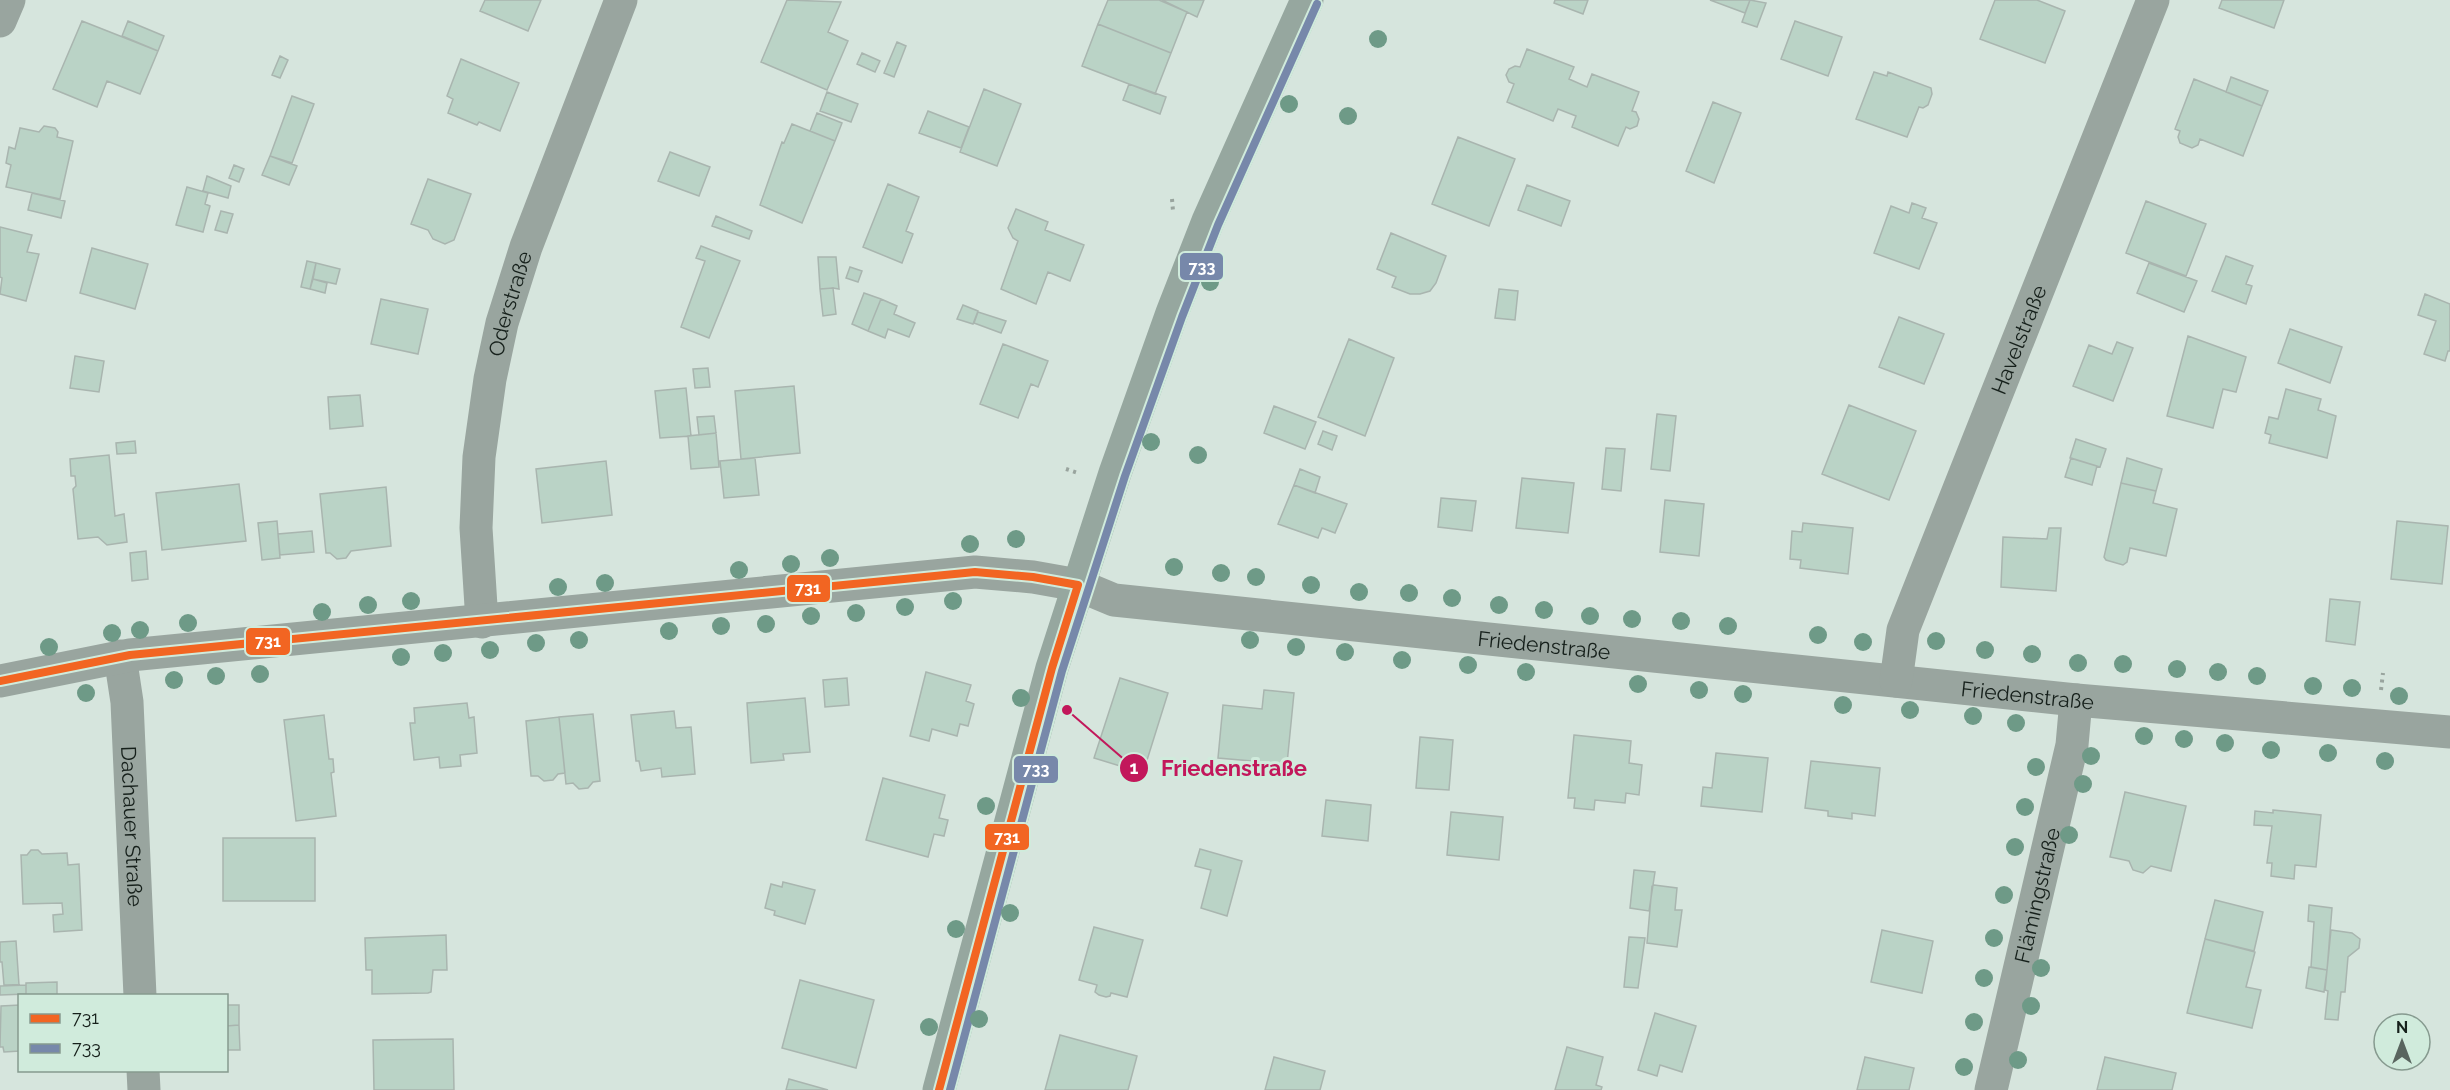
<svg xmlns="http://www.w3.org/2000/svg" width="2450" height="1090" viewBox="0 0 2450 1090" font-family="Raleway,sans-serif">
  <rect width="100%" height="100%" fill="#d6e5dd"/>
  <path fill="#bad3c6" stroke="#a9b5af" stroke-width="1.5" d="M485,0H541L528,31L480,11Z
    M787,0L841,2L828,32L848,41L827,90L761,62Z
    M1108,0H1159L1187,12L1171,53L1098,24Z
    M1162,0H1204L1197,17Z
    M1555,0H1588L1583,14L1554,3Z
    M1710,0H1750L1745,13Z
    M1750,0L1766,3L1757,27L1742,22Z
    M1995,0H2037L2065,11L2045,63L1980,39Z
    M2222,0H2284L2274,28L2219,8Z
    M82,21L158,51L140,94L107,81L97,107L53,89Z
    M128,21L164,36L158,51L122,36Z
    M1795,21L1842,37L1828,76L1781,59Z
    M1098,24L1171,53L1155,94L1082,66Z
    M897,42L906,46L894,77L884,73Z
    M1527,49L1574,67L1569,79L1587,87L1592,74L1639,92L1632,111L1636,112L1639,119L1637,126L1630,129L1626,127L1618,146L1572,127L1576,116L1558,109L1553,121L1507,102L1514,84L1509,82L1506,75L1509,69L1515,66L1520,67Z
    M862,53L880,61L875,72L857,64Z
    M280,56L288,60L280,78L272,75Z
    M461,59L519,83L500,131L479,122L477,125L448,113L453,99L447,96Z
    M1874,72L1887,76L1888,72L1931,88L1932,94L1928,105L1923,108L1919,107L1907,137L1856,119Z
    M2231,77L2268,91L2262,106L2226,92Z
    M2194,79L2262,106L2243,156L2200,139L2198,145L2192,148L2180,143L2178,137L2180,131L2175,129Z
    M1129,84L1166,97L1160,114L1123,100Z
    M984,89L1021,104L997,166L960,152Z
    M827,92L858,104L851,122L820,111Z
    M292,96L314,104L292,163L270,156Z
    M1713,102L1741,113L1714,183L1686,171Z
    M928,111L969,127L961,148L919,133Z
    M817,113L842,123L835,141L810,131Z
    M792,124L835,141L802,223L760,205L782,142L784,143Z
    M44,126L55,128L58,132L57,137L73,141L60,199L6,187L11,165L6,163L9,147L15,149L20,128L39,132Z
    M1458,137L1515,159L1489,226L1432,204Z
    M670,152L710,167L699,196L658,181Z
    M270,156L297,166L289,185L262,175Z
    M234,165L244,169L239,182L229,178Z
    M207,176L231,186L228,198L203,191Z
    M428,179L471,194L454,240L445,244L433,239L428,230L411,224Z
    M888,184L919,197L906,231L913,234L902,263L863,247Z
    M1527,185L1570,201L1561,226L1518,210Z
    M187,187L208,193L205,204L210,206L203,232L176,225Z
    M32,193L65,201L61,218L28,210Z
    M2146,201L2206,224L2186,276L2126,253Z
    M1912,203L1926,208L1922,218L1937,223L1919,269L1874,253L1891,206L1909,213Z
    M1016,209L1048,222L1045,230L1084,245L1070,281L1048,272L1036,304L1001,289L1018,241L1013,238L1008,228Z
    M221,211L233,214L227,233L215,230Z
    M716,216L752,231L749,239L712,226Z
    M0,227L32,235L27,252L39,254L26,301L0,294L2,278L0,277Z
    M1391,233L1446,256L1436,283L1430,291L1420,294H1410L1392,287L1396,277L1377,269Z
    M701,246L740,261L709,338L681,327L705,261L696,258Z
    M92,248L148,264L135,309L80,293Z
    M2226,256L2253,266L2246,284L2252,286L2246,304L2212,291Z
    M818,257H836L839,289L833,288L820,289Z
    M307,261L316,263L310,289L301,287Z
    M316,263L340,269L336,284L313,279Z
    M2149,263L2197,281L2184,312L2137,293Z
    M850,267L862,271L858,282L846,278Z
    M313,279L327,283L325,293L310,289Z
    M833,288L836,314L823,316L820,289Z
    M1499,289L1518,291L1515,320L1495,318Z
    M864,293L881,299L868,331L852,324Z
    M2425,294L2450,304V351H2448L2445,361L2424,354L2436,321L2418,315Z
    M381,299L428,309L418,354L371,344Z
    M881,299L897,306L894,314L915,323L909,337L888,329L885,338L868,331Z
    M963,305L978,311L973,324L957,319Z
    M978,312L1006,321L1001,333L974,323Z
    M1899,317L1944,334L1924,384L1879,367Z
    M2290,329L2342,347L2330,383L2278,363Z
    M2188,336L2246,357L2236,392L2223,389L2213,428L2167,416Z
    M1349,339L1394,358L1365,436L1318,417Z
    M2117,342L2133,348L2113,401L2073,386L2089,345L2112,354Z
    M1003,344L1048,361L1038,387L1031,384L1018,418L980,404Z
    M75,356L104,361L99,392L70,388Z
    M708,368L710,387L695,388L693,369Z
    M794,386L800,453L741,459L735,391Z
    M686,388L691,436L660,438L655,391Z
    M2286,389L2321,399L2318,410L2336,416L2327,458L2269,443L2271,435L2265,433L2269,417L2278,419Z
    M360,395L363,426L330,429L328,397Z
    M1849,405L1916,431L1889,500L1822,474Z
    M1274,406L1316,422L1305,449L1264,433Z
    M1657,414L1676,416L1670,471L1651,469Z
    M714,416L716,433L699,435L697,417Z
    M1323,431L1337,436L1332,450L1318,444Z
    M716,433L719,467L691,469L688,436Z
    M2076,439L2106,449L2100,467L2070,458Z
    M135,441L136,453L117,454L116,443Z
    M1606,448L1625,449L1621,491L1602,489Z
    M109,455L115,516L124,514L127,542L107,545L98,537L78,539L73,489L76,486L75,476H71L70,459Z
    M755,458L759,495L724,498L720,461Z
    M2071,458L2097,466L2092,485L2065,477Z
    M2127,458L2162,469L2156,491L2121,483Z
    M606,461L612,515L542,523L536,469Z
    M1300,469L1320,477L1315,493L1294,485Z
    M1522,478L1574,483L1568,533L1516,528Z
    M2121,483L2156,491L2153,503L2177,509L2166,556L2130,548L2127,562L2123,565L2106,560L2104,557Z
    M239,484L246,541L162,550L156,493Z
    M1294,485L1347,504L1335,533L1322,528L1318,538L1278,524Z
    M386,487L391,546L351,551L346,558L337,559L330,553H326L320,494Z
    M1441,498L1476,501L1472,531L1438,527Z
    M1665,500L1704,504L1699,556L1660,552Z
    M277,521L280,558L262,560L258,523Z
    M2397,521L2448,526L2442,584L2391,579Z
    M1803,523L1853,528L1848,574L1800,568L1801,560L1790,559L1792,531L1802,532Z
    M2049,528H2061L2056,591L2001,587L2003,537L2047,539Z
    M312,531L314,552L280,555L278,534Z
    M146,551L148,579L132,581L130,553Z
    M2330,599L2360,602L2355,645L2326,641Z
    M926,672L971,685L966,701L974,704L968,726L960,724L957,736L932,729L929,741L910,736Z
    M847,678L849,705L825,707L823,680Z
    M1120,678L1168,693L1143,773L1094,758Z
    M1264,690L1294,693L1287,764L1218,758L1223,705L1262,709Z
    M805,698L810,752L783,754L784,760L751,763L747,703Z
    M467,703L469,718L474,717L477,753L460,755L461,766L440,768L439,757L414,760L410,723H415L414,708Z
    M674,711L676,728L691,727L695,774L662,777L661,768L641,771L639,761H636L631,715Z
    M593,714L600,781L593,782L588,788L579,789L573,783L566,784L559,717Z
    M324,715L329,759H333L334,772L331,773L336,816L296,821L284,720Z
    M559,717L565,773L558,774L553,780L544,781L538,776H531L526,721Z
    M1574,735L1631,741L1629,763L1642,765L1639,795L1626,793L1625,803L1595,800L1594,810L1574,808L1575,798H1568Z
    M1420,737L1453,740L1449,790L1416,788Z
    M1716,753L1768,758L1762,812L1701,806L1703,787L1712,788Z
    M1811,761L1880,768L1875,816L1852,813V819L1828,816V811L1805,808Z
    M883,778L945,795L939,818L948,820L944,836L934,834L928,857L866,840Z
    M2125,792L2186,806L2171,871L2151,866L2143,873L2133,870L2129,861L2110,857Z
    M1326,800L1371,805L1368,841L1322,836Z
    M2273,810L2321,815L2316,867L2295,865L2294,879L2271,876L2272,863H2267L2272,826L2254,825L2255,811L2273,813Z
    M1451,812L1503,817L1499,860L1447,855Z
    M223,838H315V901H223Z
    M1200,849L1242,861L1227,916L1201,908L1211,870L1195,866Z
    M31,850H38L42,854L67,853L68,865L79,864L82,930L54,932L53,915L63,914L62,903L23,904L21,855H27Z
    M1634,870L1655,872L1649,911L1630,908Z
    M783,882L815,890L805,924L774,915L775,911L765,908L771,884L782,887Z
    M1654,885L1677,888L1675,910H1682L1677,947L1647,943L1652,886Z
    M2215,900L2263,912L2254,951L2205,939Z
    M2309,905L2332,908L2327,970L2311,967L2314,922L2308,921Z
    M1094,927L1143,940L1127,997L1111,993L1110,996L1106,997L1099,995L1095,992L1097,985L1079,980Z
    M1882,930L1933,941L1922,993L1871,982Z
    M2331,930L2352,933L2360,939L2359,948L2348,957L2345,992H2341L2338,1020L2325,1019L2328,991L2325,990Z
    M446,935L447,970H433L431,992L428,993L372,994V970H366L365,938Z
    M1629,937L1645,938L1638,988L1624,987Z
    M2205,939L2255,952L2246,987L2261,990L2252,1028L2187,1013Z
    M16,941L19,985H4L2,962H0V942Z
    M2309,967L2327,970L2324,992L2306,988Z
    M800,980L874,1000L856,1068L782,1048Z
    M57,982V996H26V983Z
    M26,985V994L0,995V986Z
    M20,1005V1051L4,1052L3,1047H0L1,1006Z
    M226,1005H239V1025L226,1026Z
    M1655,1013L1696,1026L1682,1072L1660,1065L1657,1076L1638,1070Z
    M239,1025L240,1050H226V1026Z
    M1060,1035L1137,1056L1128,1090H1045Z
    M453,1039L454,1090H374L373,1040Z
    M1567,1047L1603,1057L1596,1085L1602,1087L1601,1090H1555Z
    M1274,1057L1325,1071L1320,1090H1265Z
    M1865,1057L1914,1068L1909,1090H1857Z
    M2105,1057L2176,1073L2172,1090H2097Z
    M789,1079L828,1090H786Z"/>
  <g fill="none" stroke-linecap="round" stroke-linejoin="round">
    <path stroke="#99a49e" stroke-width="4" stroke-dasharray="3 4.5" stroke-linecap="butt" d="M1172,199L1173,211
      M1066,469L1078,473
      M2381,690L2383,673"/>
    <g stroke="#99a59f" stroke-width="33">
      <path d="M0,21L9,0"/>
      <path id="s1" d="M482,622L476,528L479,457L490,379L502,323L526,247L621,0"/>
      <path id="s2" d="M120,656L127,702L140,996"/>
      <path id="s3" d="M0,681L130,655L975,572L1033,577L1078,585L1114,600L2076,700L2450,732"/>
      <path id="s4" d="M1896,681L1903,630L2153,0"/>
      <path d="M143,1070L144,1090"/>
      <path id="s5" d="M1991,1090L2072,745L2076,700"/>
    </g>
    <path stroke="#96a79f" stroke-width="33" d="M939,1090L1052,668L1115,473L1172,313L1208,221L1307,0"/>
    <defs>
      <path id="bus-1" d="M0,681L130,655L975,572L1033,577L1078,585
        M939,1090L1052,668L1078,585"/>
      <path id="bus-2" d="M950,1090L1062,671L1125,476L1182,317L1218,225L1317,4"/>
    </defs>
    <use href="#bus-1" stroke="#d0ebdc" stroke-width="12"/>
    <use href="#bus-2" stroke="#d0ebdc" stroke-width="12"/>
    <use href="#bus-1" stroke="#f26522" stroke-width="8"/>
    <use href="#bus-2" stroke="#78a" stroke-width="8"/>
  </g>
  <g fill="#6e9a87">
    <circle cx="1378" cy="39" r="9"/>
    <circle cx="1289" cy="104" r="9"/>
    <circle cx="1348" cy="116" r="9"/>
    <circle cx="1210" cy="282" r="9"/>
    <circle cx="1151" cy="442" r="9"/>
    <circle cx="1198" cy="455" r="9"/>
    <circle cx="1016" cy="539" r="9"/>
    <circle cx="970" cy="544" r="9"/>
    <circle cx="830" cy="558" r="9"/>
    <circle cx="791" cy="564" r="9"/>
    <circle cx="1174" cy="567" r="9"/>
    <circle cx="739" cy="570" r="9"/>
    <circle cx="1221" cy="573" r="9"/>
    <circle cx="1256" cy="577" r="9"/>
    <circle cx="605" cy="583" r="9"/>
    <circle cx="1311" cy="585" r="9"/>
    <circle cx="558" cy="587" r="9"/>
    <circle cx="1359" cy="592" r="9"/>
    <circle cx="1409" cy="593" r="9"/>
    <circle cx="1452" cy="598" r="9"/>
    <circle cx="411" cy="601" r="9"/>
    <circle cx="953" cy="601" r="9"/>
    <circle cx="368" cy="605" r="9"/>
    <circle cx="1499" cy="605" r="9"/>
    <circle cx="905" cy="607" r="9"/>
    <circle cx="1544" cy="610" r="9"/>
    <circle cx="322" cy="612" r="9"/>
    <circle cx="856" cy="613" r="9"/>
    <circle cx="811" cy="616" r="9"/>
    <circle cx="1590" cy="616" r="9"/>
    <circle cx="1632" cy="619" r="9"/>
    <circle cx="1681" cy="621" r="9"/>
    <circle cx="188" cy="623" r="9"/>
    <circle cx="766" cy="624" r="9"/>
    <circle cx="721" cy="626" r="9"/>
    <circle cx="1728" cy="626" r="9"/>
    <circle cx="140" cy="630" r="9"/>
    <circle cx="669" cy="631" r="9"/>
    <circle cx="112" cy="633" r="9"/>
    <circle cx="1818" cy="635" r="9"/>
    <circle cx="579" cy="640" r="9"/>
    <circle cx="1250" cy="640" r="9"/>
    <circle cx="1936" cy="641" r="9"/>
    <circle cx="1863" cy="642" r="9"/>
    <circle cx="536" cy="643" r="9"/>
    <circle cx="49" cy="647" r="9"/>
    <circle cx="1296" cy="647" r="9"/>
    <circle cx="490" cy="650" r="9"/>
    <circle cx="1985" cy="650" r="9"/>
    <circle cx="1345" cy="652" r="9"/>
    <circle cx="443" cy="653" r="9"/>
    <circle cx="2032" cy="654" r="9"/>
    <circle cx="401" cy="657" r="9"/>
    <circle cx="1402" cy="660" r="9"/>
    <circle cx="2078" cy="663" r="9"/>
    <circle cx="2123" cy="664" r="9"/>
    <circle cx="1468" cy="665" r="9"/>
    <circle cx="2177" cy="669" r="9"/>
    <circle cx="1526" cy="672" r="9"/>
    <circle cx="2218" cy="672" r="9"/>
    <circle cx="260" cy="674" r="9"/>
    <circle cx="216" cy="676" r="9"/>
    <circle cx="2257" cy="676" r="9"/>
    <circle cx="174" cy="680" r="9"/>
    <circle cx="1638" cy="684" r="9"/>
    <circle cx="2313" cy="686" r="9"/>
    <circle cx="2352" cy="688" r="9"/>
    <circle cx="1699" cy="690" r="9"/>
    <circle cx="86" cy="693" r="9"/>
    <circle cx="1743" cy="694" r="9"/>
    <circle cx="2399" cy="696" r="9"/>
    <circle cx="1021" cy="698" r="9"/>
    <circle cx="1843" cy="705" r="9"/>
    <circle cx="1910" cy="710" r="9"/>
    <circle cx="1973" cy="716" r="9"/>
    <circle cx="2016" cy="723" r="9"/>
    <circle cx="2144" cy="736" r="9"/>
    <circle cx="2184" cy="739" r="9"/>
    <circle cx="2225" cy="743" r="9"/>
    <circle cx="2271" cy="750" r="9"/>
    <circle cx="2328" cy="753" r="9"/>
    <circle cx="2091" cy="756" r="9"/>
    <circle cx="2385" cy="761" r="9"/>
    <circle cx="2036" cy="767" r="9"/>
    <circle cx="2083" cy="784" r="9"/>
    <circle cx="986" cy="806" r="9"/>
    <circle cx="2025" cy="807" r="9"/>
    <circle cx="2069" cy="835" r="9"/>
    <circle cx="2015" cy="847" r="9"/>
    <circle cx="2004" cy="895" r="9"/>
    <circle cx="1010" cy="913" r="9"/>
    <circle cx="956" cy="929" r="9"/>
    <circle cx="1994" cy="938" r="9"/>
    <circle cx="2041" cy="968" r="9"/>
    <circle cx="1984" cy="978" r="9"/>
    <circle cx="2031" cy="1006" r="9"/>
    <circle cx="979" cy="1019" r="9"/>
    <circle cx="1974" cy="1022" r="9"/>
    <circle cx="929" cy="1027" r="9"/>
    <circle cx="2018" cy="1060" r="9"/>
    <circle cx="1964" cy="1067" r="9"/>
  </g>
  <g text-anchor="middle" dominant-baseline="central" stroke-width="6" stroke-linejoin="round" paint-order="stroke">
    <g font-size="21" fill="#16201b" stroke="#d0ebdc">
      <text stroke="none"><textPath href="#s1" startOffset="322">Oderstraße</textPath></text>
      <text stroke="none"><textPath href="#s4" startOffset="364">Havelstraße</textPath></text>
      <text stroke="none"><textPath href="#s3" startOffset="1557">Friedenstraße</textPath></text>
      <text stroke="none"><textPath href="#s3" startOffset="2043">Friedenstraße</textPath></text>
      <text stroke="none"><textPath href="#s2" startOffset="171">Dachauer Straße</textPath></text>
      <text stroke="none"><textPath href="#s5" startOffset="200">Flämingstraße</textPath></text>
    </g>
  </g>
  <path fill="none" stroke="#c2185b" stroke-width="2" d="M1067 710L1134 768"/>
  <g fill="#c2185b" stroke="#d0ebdc" stroke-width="2">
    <circle cx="1067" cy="710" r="6"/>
    <circle cx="1134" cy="768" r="15"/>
  </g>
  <g font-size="18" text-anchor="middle" font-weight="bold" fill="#fff">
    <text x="1134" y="774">1</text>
  </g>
  <g font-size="22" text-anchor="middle" font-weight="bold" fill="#c2185b" stroke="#d0ebdc" stroke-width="6" stroke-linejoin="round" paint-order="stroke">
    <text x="1234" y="776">Friedenstraße</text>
  </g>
  <g stroke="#d0ebdc" stroke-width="2">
    <rect x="1179" y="252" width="45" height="29" rx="6" fill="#78a"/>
    <rect x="786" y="574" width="45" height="29" rx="6" fill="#f26522"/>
    <rect x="245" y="627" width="46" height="29" rx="6" fill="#f26522"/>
    <rect x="1013" y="755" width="46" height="29" rx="6" fill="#78a"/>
    <rect x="984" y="823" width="46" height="28" rx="6" fill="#f26522"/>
  </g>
  <g font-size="16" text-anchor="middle" font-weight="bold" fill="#fff">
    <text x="1202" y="273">733</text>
    <text x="808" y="594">731</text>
    <text x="268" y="647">731</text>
    <text x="1036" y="775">733</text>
    <text x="1007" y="843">731</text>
  </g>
  <rect x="18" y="994" width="210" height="78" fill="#d0ebdc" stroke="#869a8f" stroke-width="1.5"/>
  <rect x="30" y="1014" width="30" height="9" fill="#f26522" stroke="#869a8f" stroke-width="1.5"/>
  <text x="72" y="1024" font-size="18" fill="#16201b">731</text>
  <rect x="30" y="1044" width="30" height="9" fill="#7788aa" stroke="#869a8f" stroke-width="1.5"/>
  <text x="72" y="1054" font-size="18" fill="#16201b">733</text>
  <g transform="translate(2402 1042)"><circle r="28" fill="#d0ebdc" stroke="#869a8f" stroke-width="1.5"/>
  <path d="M0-4.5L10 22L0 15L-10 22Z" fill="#59655f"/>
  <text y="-9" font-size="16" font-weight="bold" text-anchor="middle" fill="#16201b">N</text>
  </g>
</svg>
